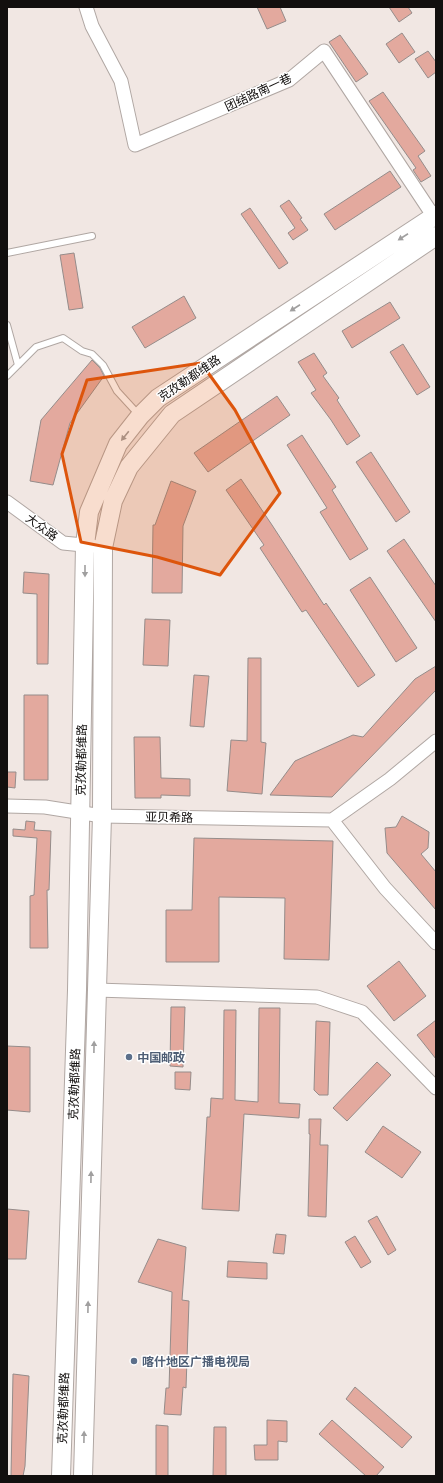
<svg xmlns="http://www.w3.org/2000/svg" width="443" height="1483" viewBox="0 0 443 1483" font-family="'PT Sans','Noto Sans SC',sans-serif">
  <rect width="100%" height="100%" fill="#f1e7e3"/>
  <path fill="#e3a99e" stroke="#958c8a" d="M257,7H280L286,21L267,29Z
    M389,7H408L412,13L399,22Z
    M402,33L415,52L399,63L386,44Z
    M340,35L368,74L356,82L329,42Z
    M428,51L436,62V72L428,78L415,59Z
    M383,92L425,151L418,156L431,176L421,182L413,170L416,168L369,101Z
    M390,171L401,187L335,230L324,214Z
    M289,200L302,218L300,219L308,230L293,240L288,233L295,228L280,206Z
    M250,208L288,263L279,269L241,214Z
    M74,253L83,308L69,310L60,255Z
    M184,296L196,318L145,348L132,327Z
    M390,302L400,318L352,348L342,331Z
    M403,344L430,387L417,395L390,352Z
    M314,353L327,373L323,376L339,398L337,400L360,436L347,445L331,420L311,393L316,390L298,362Z
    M92,360L100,368L104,376L70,423L53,485L30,481L41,420Z
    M277,396L290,415L208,472L194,453Z
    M302,435L336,487L332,490L368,549L350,560L320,512L327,508L287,445Z
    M371,452L410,512L396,522L356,462Z
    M241,479L272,525L324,605L326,603L375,675L358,687L306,610L302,612L260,548L264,545L226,490Z
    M171,481L196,491L183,526L182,593H152L153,525H155Z
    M404,539L436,586V622L387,551Z
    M24,572L49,574L48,664H37V594L23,593Z
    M370,577L417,648L396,662L350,590Z
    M145,619L170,620L168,666L143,665Z
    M248,658H261V742L266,743L262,794L227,791L231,740L247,741Z
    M436,666V690L332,797L270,795L295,761L353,735L363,737L415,679Z
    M194,675L209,676L204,727L190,726Z
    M24,695H48V780H24Z
    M134,737H160L161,778L190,779V796L161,795V798H135Z
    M7,772H16L15,788L7,787Z
    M402,816L429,832L428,848L421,854L436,872V910L387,853L385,828L396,827Z
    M26,821L35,822L34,830L51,831L49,890H47L48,948H30V896L34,895L37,838L13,836V829L25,830Z
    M194,838L333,841L329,960L284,959L285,898L219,897V962H166V910H192Z
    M399,961L426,996L394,1021L367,986Z
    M171,1007H185L183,1067L170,1066Z
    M259,1008H280L279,1103L300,1104L299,1118L244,1114L239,1211L202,1209L207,1117H210L211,1098L223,1099L224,1010H236L235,1100L258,1102Z
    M436,1020V1059L417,1035Z
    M316,1021L330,1022L328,1095H319L314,1090Z
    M7,1046L30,1047V1112L7,1110Z
    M377,1062L391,1075L347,1121L333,1108Z
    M175,1072H191L190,1090L175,1089Z
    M309,1119H321L320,1145H328L326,1217L308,1216L310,1134H309Z
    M383,1126L421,1152L402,1178L365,1152Z
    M7,1209L29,1211L26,1259H7Z
    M377,1216L396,1250L388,1255L368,1221Z
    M276,1234L286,1235L284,1254L273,1253Z
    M355,1236L371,1262L361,1268L345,1242Z
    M158,1239L186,1247L182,1300L189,1301L186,1388L183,1387L181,1415L164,1414L166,1388H169L172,1292L138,1282Z
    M228,1261L267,1263V1279L227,1277Z
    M13,1374L29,1376L25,1466L23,1476H11Z
    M355,1387L412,1437L402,1448L346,1399Z
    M267,1420L287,1421V1442L278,1441V1460H255L254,1445H267Z
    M332,1420L384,1467L376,1476H366L319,1434Z
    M156,1425L168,1426V1476H156Z
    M214,1427H226V1476H213Z"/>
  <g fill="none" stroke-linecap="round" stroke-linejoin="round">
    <defs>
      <path id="service" d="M7,253L92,236
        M7,325L18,365
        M7,376L36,347L63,338L82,351L92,354L103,365L117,391L139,415"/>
      <path id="minor" d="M86,7L92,26L121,81L135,145L289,80L324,51L436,220
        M7,502L63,543L93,546
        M7,806L45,807L102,816L332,820
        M332,820L385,888L436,943
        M332,820L390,779L436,741
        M96,990L317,997L362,1012L436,1088"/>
      <path id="secondary" d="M61,1476L77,990L85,545L89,512L118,444L140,416L158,398L436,215
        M83,1476L102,816L103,548L113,501L129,467L172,414L436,236"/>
    </defs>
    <use href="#service" stroke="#b0a7a3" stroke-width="8"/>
    <use href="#minor" stroke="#b0a7a3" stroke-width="15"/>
    <use href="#secondary" stroke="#b0a7a3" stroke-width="20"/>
    <use href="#service" stroke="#fff" stroke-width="6"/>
    <use href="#minor" stroke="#fff" stroke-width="13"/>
    <use href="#secondary" stroke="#fff" stroke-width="18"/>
  </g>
  <defs><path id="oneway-solid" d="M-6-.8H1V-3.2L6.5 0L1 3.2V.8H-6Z"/></defs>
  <g fill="#a09f9f">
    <use href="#oneway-solid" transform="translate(403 237) rotate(147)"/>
    <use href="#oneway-solid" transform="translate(295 308) rotate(147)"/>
    <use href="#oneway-solid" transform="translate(125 436) rotate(129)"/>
    <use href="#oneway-solid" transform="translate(85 571) rotate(90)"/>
    <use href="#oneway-solid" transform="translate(94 1047) rotate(-89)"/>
    <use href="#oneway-solid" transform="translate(91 1177) rotate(-89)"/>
    <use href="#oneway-solid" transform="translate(88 1307) rotate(-89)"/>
    <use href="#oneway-solid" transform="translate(84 1437) rotate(-89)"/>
  </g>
  <path fill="#dd550c" fill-opacity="0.2" stroke="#dd550c" stroke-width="3" stroke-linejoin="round" d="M201,363L235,410L280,493L220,575L157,557L81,542L62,454L87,380Z"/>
  <g fill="#5c6f8a" stroke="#fff" stroke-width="1.5">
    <circle cx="129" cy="1057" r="4"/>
    <circle cx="134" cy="1361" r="4"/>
  </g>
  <g text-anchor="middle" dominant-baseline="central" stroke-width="3" stroke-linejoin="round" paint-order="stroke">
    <g font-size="12" fill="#120f0e" stroke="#fff">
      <text transform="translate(258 92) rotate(-25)">团结路南一巷</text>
      <text transform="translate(189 378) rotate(-34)">克孜勒都维路</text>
      <text transform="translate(42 527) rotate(36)">大众路</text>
      <text transform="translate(81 760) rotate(-89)">克孜勒都维路</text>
      <text transform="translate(169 817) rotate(1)">亚贝希路</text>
      <text transform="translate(74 1084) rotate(-88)">克孜勒都维路</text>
      <text transform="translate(63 1408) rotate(-88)">克孜勒都维路</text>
    </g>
    <g font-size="12" font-weight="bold" fill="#4e5e75" stroke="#fff" text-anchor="start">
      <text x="137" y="1057">中国邮政</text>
      <text x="142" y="1361">喀什地区广播电视局</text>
    </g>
  </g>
  <rect width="443" height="1483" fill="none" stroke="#120f0e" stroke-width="16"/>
</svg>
